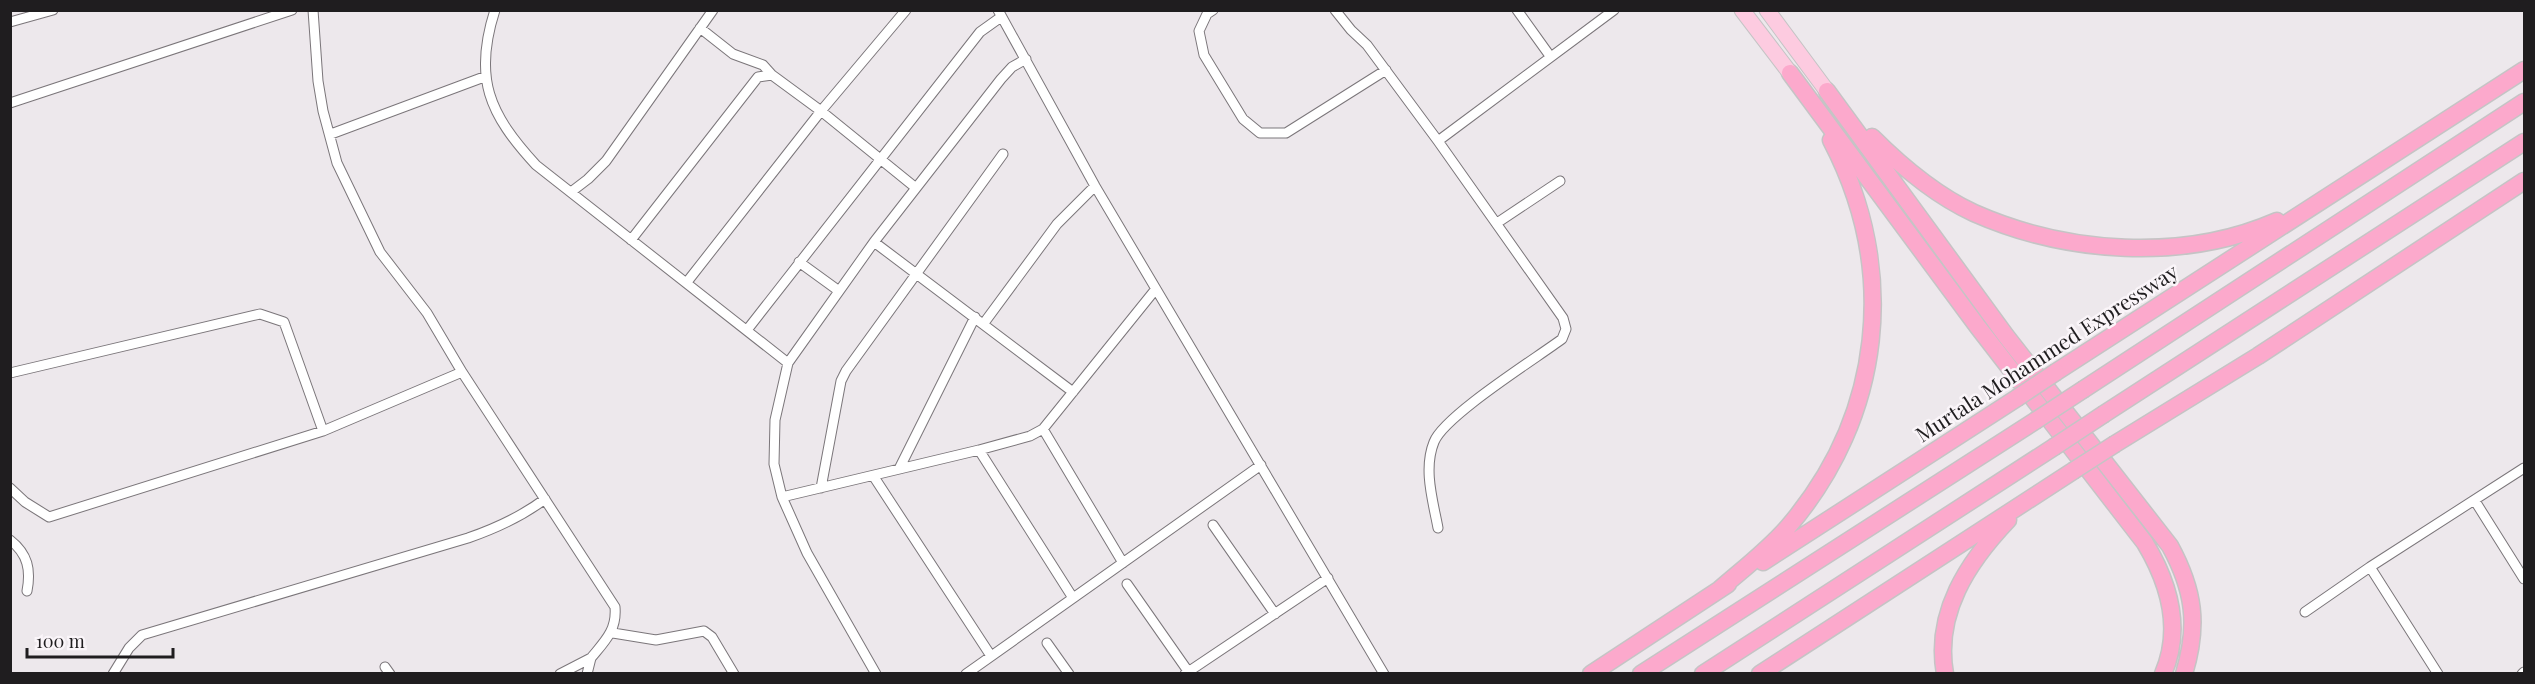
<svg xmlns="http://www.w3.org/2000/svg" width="2535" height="684" viewBox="0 0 2535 684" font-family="'Playfair Display',serif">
  <rect width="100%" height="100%" fill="#ede8ec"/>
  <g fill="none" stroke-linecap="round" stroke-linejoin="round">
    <defs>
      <path id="street" d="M313,10L318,81L323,111L337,163L380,252L427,313L462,372
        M495,10C473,78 489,114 536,165L788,363
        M998,10L1095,186L1384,674
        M1213,10L1207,14L1199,31L1204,55L1243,119L1260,133H1286L1386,70
        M1335,10L1351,30L1367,45L1438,141L1563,318L1566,329L1562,339C1535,359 1444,416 1434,442C1423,469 1433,501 1438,528
        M1517,10L1550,56
        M10,22L53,10
        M700,28L733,54L763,65L772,75
        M10,103L292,10
        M331,134L484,77
        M1438,141L1614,10
        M571,192L588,179L606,161L713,10
        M1497,223L1560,181
        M631,240L758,77L772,75L821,111L916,188
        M874,242L1073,392
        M799,262L839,291
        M687,282L821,111L906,10
        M984,323L1057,224L1095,186
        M747,330L980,32L1001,17
        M10,373L260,314L284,322L323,431
        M1043,429L1123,563
        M979,450L1073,598
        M899,469L975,317
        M874,477L991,656
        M10,488L25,502L49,517L323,431L462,372L615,607C617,630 605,641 591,658
        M821,488L841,381L846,371L1003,154
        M782,497L979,450L1030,436L1043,429L1155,290
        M2475,501L2524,579
        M1213,525L1275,614
        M10,540C28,554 31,570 27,591
        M2370,567L2438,674
        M1127,584L1190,674
        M2305,612L2370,567L2524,468
        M613,633L656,640L704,631L712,637L734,674
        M1047,643L1069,674
        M385,667L390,674
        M113,674L129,648L142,635L468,538C497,528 521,517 545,499
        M560,674L591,658L587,674
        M876,674L807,553L782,497L774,464L775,420L788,363L874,242L1001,79L1012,67L1026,59
        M966,674L1261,465
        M1185,674L1328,578
        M2522,674L2524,672"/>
      <path id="primary" d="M1742,10L1790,73
        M1767,10L1827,91"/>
      <path id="highway" d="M1790,73L1978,327L2145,543C2169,583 2183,628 2163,674
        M1827,91L2006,336L2170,546C2194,590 2199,625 2184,674
        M1872,137C1902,167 1935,195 1974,213C2067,254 2183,262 2277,221
        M2056,372L2524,70
        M2084,389L2524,102
        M2104,414L2524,142
        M2115,444L2258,356L2524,181
        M1763,562L2017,398
        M1720,589C1743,569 1768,550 1788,527C1883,416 1899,270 1831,140
        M1591,674L1728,584
        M1641,674L2035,421
        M1703,674L2054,447
        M1760,674L2073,471
        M1945,674C1934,613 1968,562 2008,520"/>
    </defs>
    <use href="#street" stroke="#7b767a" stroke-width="11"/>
    <use href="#primary" stroke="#c5c4c5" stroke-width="17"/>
    <use href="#highway" stroke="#c5c4c5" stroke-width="19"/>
    <use href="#street" stroke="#fff" stroke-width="9"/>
    <use href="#primary" stroke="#fdcbe0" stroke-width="15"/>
    <use href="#highway" stroke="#fca9cc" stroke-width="16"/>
    <defs>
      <path id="highway-bridge" d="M2017,398L2056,372
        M2035,421L2084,389
        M2054,447L2104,414
        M2073,471L2115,444"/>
    </defs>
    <use href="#highway-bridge" stroke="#c5c4c5" stroke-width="19" stroke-linecap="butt"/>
    <use href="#highway-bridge" stroke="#fca9cc" stroke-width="16"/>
  </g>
  <g text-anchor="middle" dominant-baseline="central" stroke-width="5" stroke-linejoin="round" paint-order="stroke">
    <g font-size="21" fill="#1f1d1f" stroke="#faf5f9">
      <text transform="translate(2046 352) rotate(-33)">Murtala Mohammed Expressway</text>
    </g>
  </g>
  <rect width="2535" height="684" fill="none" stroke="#1f1d1f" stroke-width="24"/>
  <path d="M27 648v9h146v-9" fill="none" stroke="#1f1d1f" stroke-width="3"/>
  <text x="36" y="648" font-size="18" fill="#1f1d1f" stroke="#faf5f9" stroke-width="4.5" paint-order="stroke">100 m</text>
</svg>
